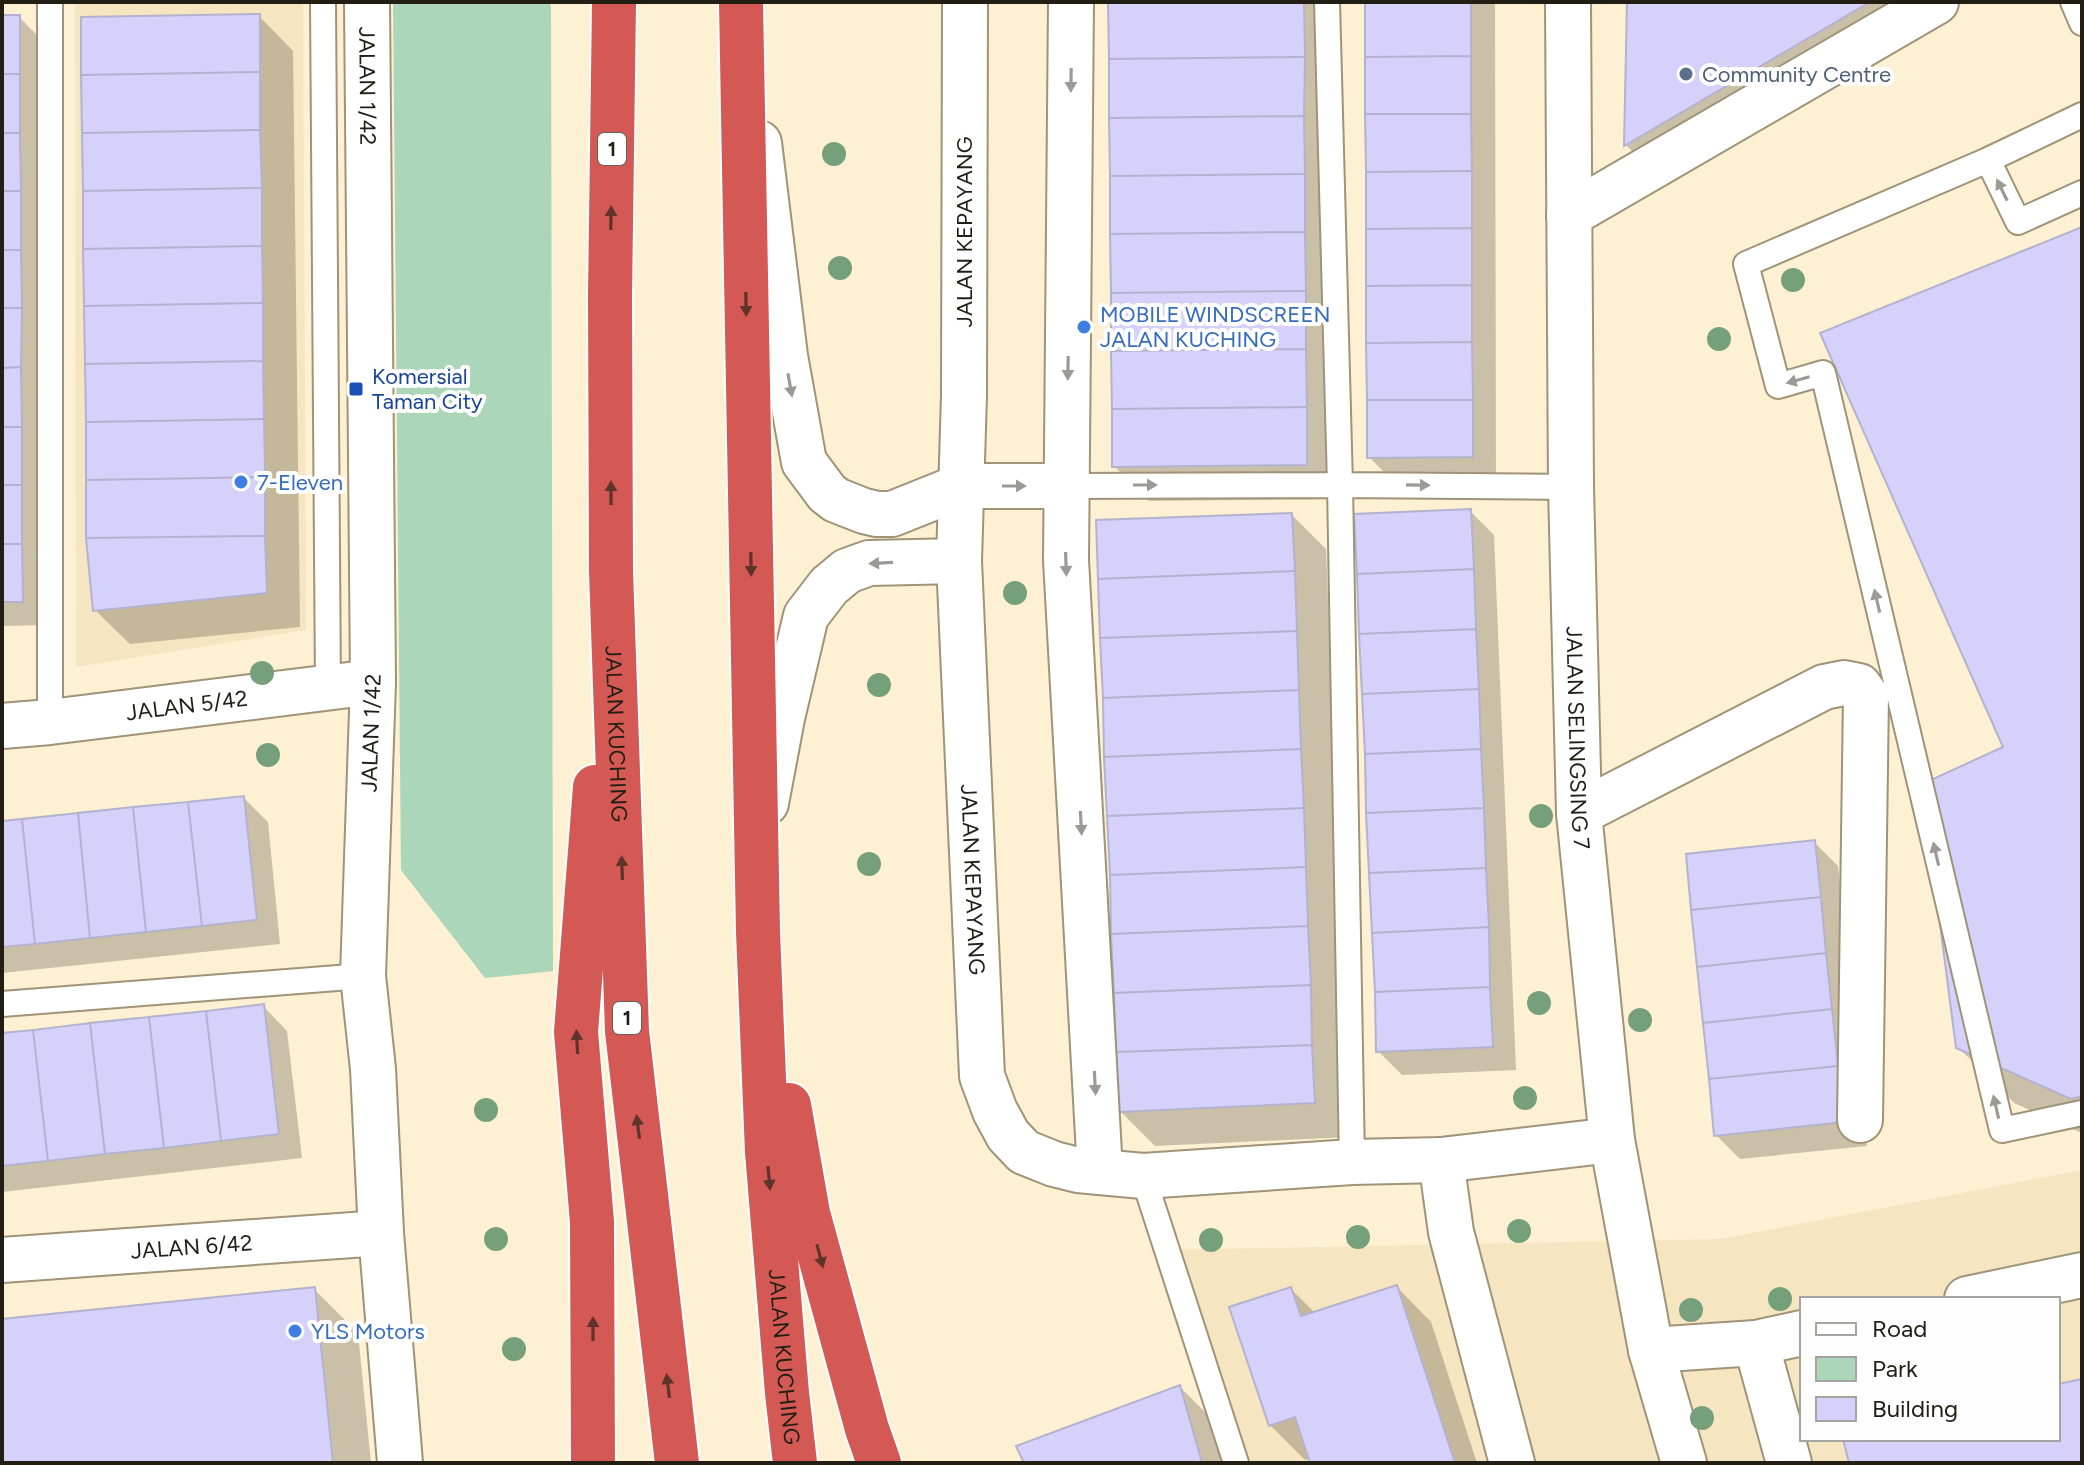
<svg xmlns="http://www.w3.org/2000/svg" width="2084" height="1465" viewBox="0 0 2084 1465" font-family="Figtree,sans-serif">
  <rect width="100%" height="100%" fill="#fdf0d3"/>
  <path fill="#f5e5c1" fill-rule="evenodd" d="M75,2H303L306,630L76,667Z
    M2082,1170V1463H1222L1163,1250L1721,1239ZM1802,1299H2058V1439H1802Z"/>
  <path fill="#abd6b9" d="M393,2H549L551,7L553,971L485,978L401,870Z"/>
  <path fill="#0003" d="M1110,2H1338L1341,499L1149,501L1114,466Z
    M1367,2H1495L1496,481H1393L1369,457Z
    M1629,2H1935L1650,169L1626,145Z
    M259,16L293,51L300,627L130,644L95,610Z
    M2,17H19L43,41L46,625L2,626Z
    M2082,229V1133L2014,1103L1958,1047L2005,748Z
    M1470,511L1494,535L1516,1070L1402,1075L1378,1051Z
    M1292,515L1326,549L1349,1137L1155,1146L1120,1111Z
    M244,798L268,822L280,944L2,973V823Z
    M1814,842L1838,866L1867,1146L1740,1159L1716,1135Z
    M263,1006L287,1031L302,1158L2,1192V1036Z
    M1397,1287L1431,1322L1477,1463H1312L1311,1458L1305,1460L1270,1425L1291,1289L1315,1313Z
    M314,1289L358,1333L371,1463H2V1321Z
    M1180,1387L1223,1430L1232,1463H1027Z"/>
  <path fill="#d5d1fb" stroke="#b4b2ce" stroke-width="2" d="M1108,2H1304L1305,57L1109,59Z
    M1365,2H1471V56L1365,57Z
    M1627,2H1870L1624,146Z
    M260,14V72L81,75V17Z
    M2,15H20V74H2Z
    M1471,56V114H1365V57Z
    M1305,57L1304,116L1109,118V59Z
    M260,72V130L82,133L81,75Z
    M2,74H20V133H2Z
    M1365,114H1471L1472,171L1366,172Z
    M1304,116L1305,174L1110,176L1109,118Z
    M260,130L262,188L83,191L82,133Z
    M2,133H20L21,191H2Z
    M1472,171V228L1366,229V172Z
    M1305,174V232L1110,234V176Z
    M262,188V246L83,249V191Z
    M2,191H21V250H2Z
    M2082,227V1096L2071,1099L1956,1048L1922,784L2003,747L1820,333Z
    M1472,228V285L1366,286V229Z
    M1305,232L1306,291L1111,293L1110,234Z
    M262,246L263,303L84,306L83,249Z
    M2,250H21L22,308H2Z
    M1472,285V342L1366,343V286Z
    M1306,291V349L1111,351V293Z
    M263,303V361L85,364L84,306Z
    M2,308H22L21,367L2,368Z
    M1472,342L1473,400H1367L1366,343Z
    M1306,349L1307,407L1112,409L1111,351Z
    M263,361L264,419L86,422L85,364Z
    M21,367L22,427H2V368Z
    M1367,400H1473V457L1367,458Z
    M1307,407V465L1112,467V409Z
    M264,419L265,477L86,480V422Z
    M2,427H22V485H2Z
    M265,477V536L86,538V480Z
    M2,485H22V544H2Z
    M1471,509L1474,569L1357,574L1354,514Z
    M1292,513L1295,571L1098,579L1096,520Z
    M265,536L267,593L93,611L86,538Z
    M2,544H22L23,602H2Z
    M1474,569L1476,629L1359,634L1357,574Z
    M1295,571L1297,631L1100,638L1098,579Z
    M1476,629L1479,689L1362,694L1359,634Z
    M1297,631L1299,690L1103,698L1100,638Z
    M1479,689L1481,749L1365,754L1362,694Z
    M1299,690L1301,749L1104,757L1103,698Z
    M1301,749L1304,808L1107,816L1104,757Z
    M1481,749L1484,808L1366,813L1365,754Z
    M244,796L257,920L202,926L188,802Z
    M188,802L202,926L146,932L133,807Z
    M133,807L146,932L90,938L78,813Z
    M1304,808L1306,867L1110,875L1107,816Z
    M1484,808L1486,868L1369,873L1366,813Z
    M78,813L90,938L35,944L22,819Z
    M22,819L35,944L2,947V821Z
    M1815,840L1821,897L1691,910L1686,854Z
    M1306,867L1308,926L1111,934L1110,875Z
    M1486,868L1489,927L1372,933L1369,873Z
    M1821,897L1826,953L1697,967L1691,910Z
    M1308,926L1311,985L1114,993L1111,934Z
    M1489,927L1490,987L1375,992L1372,933Z
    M1826,953L1832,1009L1703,1023L1697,967Z
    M1311,985L1312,1045L1116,1052L1114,993Z
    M1490,987L1493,1047L1376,1052L1375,992Z
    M264,1004L279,1134L221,1141L206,1011Z
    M1832,1009L1838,1066L1709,1079L1703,1023Z
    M206,1011L221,1141L164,1148L149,1017Z
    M149,1017L164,1148L105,1154L90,1023Z
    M90,1023L105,1154L48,1161L33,1030Z
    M33,1030L48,1161L2,1166V1033Z
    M1312,1045L1315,1103L1118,1112L1116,1052Z
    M1838,1066L1844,1122L1714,1136L1709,1079Z
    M1397,1285L1455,1463H1310L1295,1417L1269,1426L1229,1307L1291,1287L1301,1316Z
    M315,1287L333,1463H2V1319Z
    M2082,1379V1463H1849L1843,1439H2058V1384Z
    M1180,1385L1202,1463H1024L1016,1446Z"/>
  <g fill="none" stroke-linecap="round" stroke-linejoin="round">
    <defs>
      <path id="lane" d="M50,2V722
        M323,2L328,688
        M1327,2L1340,485L1352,1162
        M2073,2L2082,23
        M2082,115L1988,160L2018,222L2082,193
        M1988,160L1746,264L1778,386L1823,373L2002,1130L2082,1113
        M1067,486L1340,485L1571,487
        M2,1004L363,976
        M1143,1176L1236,1463"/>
      <g id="street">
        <path id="s1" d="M965,2L964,395L959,561L982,1076L995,1111L1008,1135L1024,1152L1054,1164L1078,1170L1143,1176L1352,1162L1441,1160L1612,1140"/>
        <path d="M1071,2L1066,560L1100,1172"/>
        <path id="s2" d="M1568,2L1571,487L1579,813L1612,1140L1651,1350L1684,1463"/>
        <path d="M759,143L785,356L804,462L827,493L836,500L864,511L877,514H892L962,486H1067"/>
        <path d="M1569,215L1936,2"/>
        <path id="s3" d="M2,726L50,722L373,682"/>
        <path d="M766,803L782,718L806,616L829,586L847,571L869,563L959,561"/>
        <path d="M1579,813L1824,687L1844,683L1859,686L1866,696L1860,1120"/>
        <path d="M1441,1160L1451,1232L1512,1463"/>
        <path id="s4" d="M2,1260L381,1233"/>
        <path d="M1967,1299L2082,1275"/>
        <path d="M1756,1343L1789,1463"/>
        <path d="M1651,1350L1756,1343L1802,1333"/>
      </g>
      <g id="secondary">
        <path id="s5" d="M367,2L373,682L363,976L373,1069L381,1233L400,1463"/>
      </g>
      <g id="highway">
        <path id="s6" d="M614,2L610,296L611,571L627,1031L677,1463"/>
        <path id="s7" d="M741,2L758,932L767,1152L787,1393L795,1463"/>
        <path d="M789,1105L808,1213L867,1429L879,1463"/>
        <path d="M593,1463L592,1222L576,1032L595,787"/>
      </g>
    </defs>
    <use href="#lane" stroke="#9f9378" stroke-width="28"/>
    <use href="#street" stroke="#9f9378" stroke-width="48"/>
    <use href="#secondary" stroke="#9f9378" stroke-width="48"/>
    <use href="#highway" stroke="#fff" stroke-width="48"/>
    <use href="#lane" stroke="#fff" stroke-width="24"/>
    <use href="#street" stroke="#fff" stroke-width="44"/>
    <use href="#secondary" stroke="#fff" stroke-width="44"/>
    <use href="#highway" stroke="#d45955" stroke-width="44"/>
  </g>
  <g fill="#76a07c">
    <circle cx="834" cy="154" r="12"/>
    <circle cx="840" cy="268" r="12"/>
    <circle cx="1793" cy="280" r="12"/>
    <circle cx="1719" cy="339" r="12"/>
    <circle cx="1015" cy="593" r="12"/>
    <circle cx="262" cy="673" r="12"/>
    <circle cx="879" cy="685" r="12"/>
    <circle cx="268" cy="755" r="12"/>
    <circle cx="1541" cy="816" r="12"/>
    <circle cx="869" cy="864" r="12"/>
    <circle cx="1539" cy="1003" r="12"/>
    <circle cx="1640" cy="1020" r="12"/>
    <circle cx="1525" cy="1098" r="12"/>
    <circle cx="486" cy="1110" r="12"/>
    <circle cx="1519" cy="1231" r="12"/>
    <circle cx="1358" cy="1237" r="12"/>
    <circle cx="496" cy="1239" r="12"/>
    <circle cx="1211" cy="1240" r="12"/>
    <circle cx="1780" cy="1299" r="12"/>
    <circle cx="1691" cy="1310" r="12"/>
    <circle cx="514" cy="1349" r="12"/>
    <circle cx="1702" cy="1418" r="12"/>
  </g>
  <defs><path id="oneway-solid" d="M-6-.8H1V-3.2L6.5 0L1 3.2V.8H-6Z" transform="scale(2)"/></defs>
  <g fill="#9c9a95">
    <use href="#oneway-solid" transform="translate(1071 80) rotate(91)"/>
    <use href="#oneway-solid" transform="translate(2002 190) rotate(-116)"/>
    <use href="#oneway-solid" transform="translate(1068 368) rotate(91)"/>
    <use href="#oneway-solid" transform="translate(1798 380) rotate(164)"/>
    <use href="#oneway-solid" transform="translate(790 385) rotate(80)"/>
    <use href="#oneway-solid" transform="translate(1145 485)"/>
    <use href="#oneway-solid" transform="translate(1418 485) rotate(1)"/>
    <use href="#oneway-solid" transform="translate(1014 486)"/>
    <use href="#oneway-solid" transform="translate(881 563) rotate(177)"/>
    <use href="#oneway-solid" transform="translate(1066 564) rotate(88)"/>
    <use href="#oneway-solid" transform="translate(1877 601) rotate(-103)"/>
    <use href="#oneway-solid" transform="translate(1081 823) rotate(87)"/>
    <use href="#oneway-solid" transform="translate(1936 854) rotate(-103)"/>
    <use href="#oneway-solid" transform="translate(1095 1083) rotate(87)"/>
    <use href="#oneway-solid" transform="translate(1996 1107) rotate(-103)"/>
  </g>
  <g fill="#60332a">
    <use href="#oneway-solid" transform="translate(611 218) rotate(-89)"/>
    <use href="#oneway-solid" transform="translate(746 304) rotate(89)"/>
    <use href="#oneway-solid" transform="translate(611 493) rotate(-90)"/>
    <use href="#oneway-solid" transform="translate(751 564) rotate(89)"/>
    <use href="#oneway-solid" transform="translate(622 868) rotate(-92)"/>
    <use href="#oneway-solid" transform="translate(577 1042) rotate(-93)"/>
    <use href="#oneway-solid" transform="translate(638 1127) rotate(-97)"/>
    <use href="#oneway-solid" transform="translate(769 1178) rotate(85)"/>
    <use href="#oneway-solid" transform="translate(820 1256) rotate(75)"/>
    <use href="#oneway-solid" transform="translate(593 1329) rotate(-90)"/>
    <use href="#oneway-solid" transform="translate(668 1386) rotate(-97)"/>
  </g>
  <circle fill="#5c6f8a" stroke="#fefefe" stroke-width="3" cx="1686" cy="74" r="8"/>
  <g fill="#3f7fe0" stroke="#fefefe" stroke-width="3">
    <circle cx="1084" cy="327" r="8"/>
    <circle cx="241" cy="482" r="8"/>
    <circle cx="295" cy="1331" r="8"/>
  </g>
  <rect fill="#1a4fb4" stroke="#fefefe" stroke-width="3" x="348" y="381" width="16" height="16" rx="4"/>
  <g text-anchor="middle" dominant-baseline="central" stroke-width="8" stroke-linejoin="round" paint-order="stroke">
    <g fill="#fefefe" stroke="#64615a" stroke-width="2">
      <rect x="598" y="133" width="28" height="32" rx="6"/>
      <rect x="613" y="1002" width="28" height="32" rx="6"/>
    </g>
    <g font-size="20" font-weight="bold" fill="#221e13">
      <text x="612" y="149">1</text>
      <text x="627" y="1018">1</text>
    </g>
    <g font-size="22" fill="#4e5e75" stroke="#fefefe" text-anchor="start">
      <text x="1702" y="74">Community Centre</text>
    </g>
    <g font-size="22" fill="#221e13" stroke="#fefefe">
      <text stroke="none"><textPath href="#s5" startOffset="84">JALAN 1/42</textPath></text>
      <text transform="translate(964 232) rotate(-90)">JALAN KEPAYANG</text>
      <text stroke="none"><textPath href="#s3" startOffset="186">JALAN 5/42</textPath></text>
      <text transform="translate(371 733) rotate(-88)">JALAN 1/42</text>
      <text stroke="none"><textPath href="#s6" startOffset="732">JALAN KUCHING</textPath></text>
      <text stroke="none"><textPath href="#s2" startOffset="736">JALAN SELINGSING 7</textPath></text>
      <text stroke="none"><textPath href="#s1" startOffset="878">JALAN KEPAYANG</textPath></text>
      <text stroke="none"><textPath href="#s4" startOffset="190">JALAN 6/42</textPath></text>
      <text stroke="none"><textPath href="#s7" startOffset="1356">JALAN KUCHING</textPath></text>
    </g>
    <g font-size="22" fill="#366cbe" stroke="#fefefe" text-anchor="start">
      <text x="1100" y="314">MOBILE WINDSCREEN<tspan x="1100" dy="25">JALAN KUCHING</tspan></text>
      <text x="257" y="482">7-Eleven</text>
      <text x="311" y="1331">YLS Motors</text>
    </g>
    <g font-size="22" fill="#164399" stroke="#fefefe" text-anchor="start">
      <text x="372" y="376">Komersial<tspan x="372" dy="25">Taman City</tspan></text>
    </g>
  </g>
  <rect width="2084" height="1465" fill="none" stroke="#221e13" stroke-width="8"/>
  <rect x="1800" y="1297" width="260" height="144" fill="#fefefe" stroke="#a6a4a0" stroke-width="2"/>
  <rect x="1816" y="1323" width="40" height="12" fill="#ffffff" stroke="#a6a4a0" stroke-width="2"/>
  <text x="1872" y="1337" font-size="24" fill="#221e13">Road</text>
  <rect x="1816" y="1357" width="40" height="24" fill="#abd6b9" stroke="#a6a4a0" stroke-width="2"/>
  <text x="1872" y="1377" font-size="24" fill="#221e13">Park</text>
  <rect x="1816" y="1397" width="40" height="24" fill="#d5d1fb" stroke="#a6a4a0" stroke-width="2"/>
  <text x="1872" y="1417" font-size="24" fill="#221e13">Building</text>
</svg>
